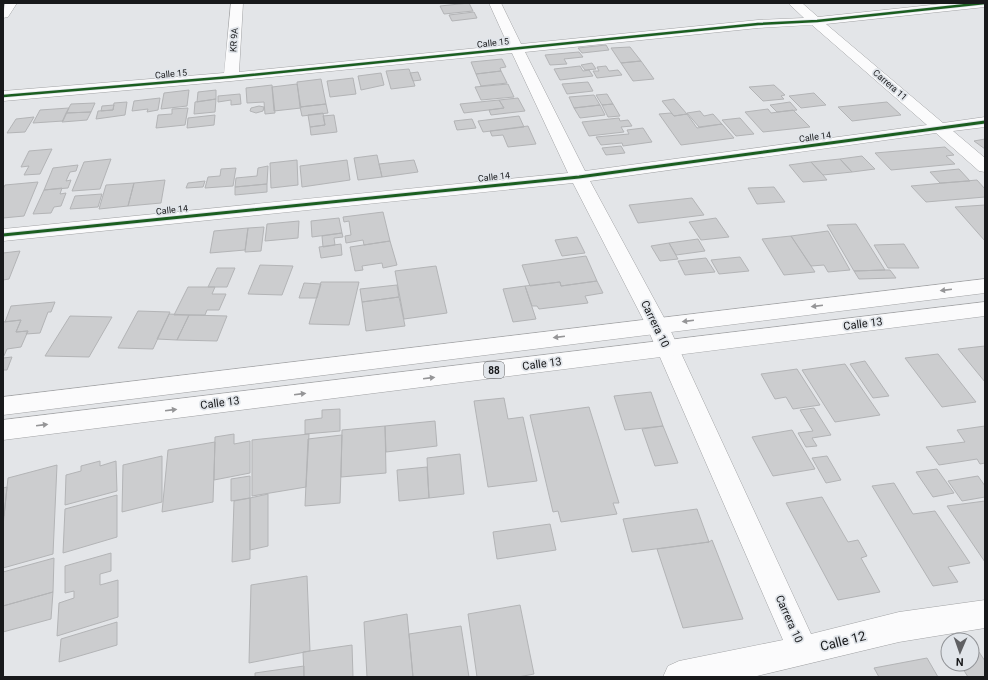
<svg xmlns="http://www.w3.org/2000/svg" width="988" height="680" viewBox="0 0 988 680" font-family="Roboto,sans-serif">
  <rect width="100%" height="100%" fill="#e3e5e8"/>
  <path fill="#cccdcf" stroke="#b3b4b6" d="M469,3L473,11L444,14L440,6Z
    M474,12L477,18L452,21L449,15Z
    M606,45L609,50L582,53L578,48Z
    M630,47L641,61L621,63L611,48Z
    M579,52L583,57L564,59L567,64L550,65L545,55Z
    M502,59L506,67L500,68L501,71L476,74L471,62Z
    M641,61L654,79L633,81L621,63Z
    M592,63L596,69L585,70L581,65Z
    M580,66L583,71L589,70L593,76L560,80L554,69Z
    M606,66L609,71L618,70L622,75L597,78L593,71H599L597,67Z
    M409,69L415,86L391,89L386,71Z
    M501,71L507,83L481,86L476,74Z
    M418,72L421,80L413,81L410,73Z
    M381,73L384,85L361,90L358,76Z
    M353,78L356,94L330,97L327,81Z
    M321,79L326,104L300,107L297,82Z
    M588,82L593,91L567,94L562,84Z
    M297,84L301,108L274,111L272,87Z
    M508,84L514,97L481,100L475,87Z
    M272,85L275,113L265,114L264,102L247,103L246,88Z
    M774,85L785,95L781,96L784,99L763,101L749,87Z
    M189,90L187,106L161,109L164,93Z
    M216,90V99L197,102L198,92Z
    M814,93L826,105L801,108L789,96Z
    M240,94L241,104L231,105V100L218,102V96Z
    M607,94L613,104L602,105L596,95Z
    M594,95L600,105L574,108L569,97Z
    M160,98L158,110L147,112L148,109L132,111L134,101Z
    M518,98L525,111L491,115L489,110L504,108L499,100Z
    M216,99L215,112L194,114L195,102Z
    M674,99L687,114L674,116L662,101Z
    M499,100L504,108L464,113L460,104Z
    M127,102L125,115L96,119L98,111L113,110L114,103Z
    M790,102L797,110L777,112L770,105Z
    M887,102L901,115L852,121L838,107Z
    M95,103L91,112L66,113L71,104Z
    M326,104L328,113L302,116L300,107Z
    M613,104L620,116L608,117L602,105Z
    M114,105L113,110L101,111L102,106Z
    M600,105L605,115L580,118L574,108Z
    M259,106L264,107L263,111L256,113L250,111L251,108Z
    M69,108L63,121L33,123L40,110Z
    M188,108L185,125L156,128L158,115L172,114V109Z
    M768,109L771,113L793,110L810,127L763,132L745,112Z
    M700,111L704,116L713,114L722,124L699,127L687,113Z
    M91,112L87,120L62,122L66,113Z
    M323,113L325,125L310,127L308,115Z
    M671,113L674,116L687,114L697,128L722,124L734,138L681,145L659,114Z
    M215,115L214,125L187,128L188,118Z
    M334,115L337,132L311,135L310,127L325,125L323,116Z
    M519,116L524,127L483,132L478,121Z
    M34,117L25,132L7,133L16,119Z
    M619,118L620,121L628,120L632,126L621,127L624,132L589,136L582,122Z
    M740,118L754,134L736,136L722,120Z
    M472,119L476,128L457,130L454,121Z
    M528,126L536,144L508,147L503,135L492,136L490,131Z
    M643,128L652,142L623,146L622,143L601,145L596,137L629,134L627,130Z
    M985,139V149L974,141Z
    M621,146L625,153L606,155L602,148Z
    M945,147L954,155L946,156L955,164L891,170L875,153Z
    M52,149L40,174L24,175L29,166L21,167L29,151Z
    M377,155L382,177L358,180L354,158Z
    M862,156L875,169L852,172L840,159Z
    M111,159L100,189L72,191L84,162Z
    M840,159L852,172L823,175L811,162Z
    M297,160L298,185L271,188L270,163Z
    M347,160L350,180L302,187L300,166Z
    M414,160L418,172L382,177L379,164Z
    M811,162L823,175L827,180L803,182L789,165Z
    M78,165L76,171L70,172L66,181L71,180L68,188L44,190L53,168Z
    M268,166L267,184L235,187L236,178L257,176L258,168Z
    M236,168L233,186L205,188L208,177L220,176L221,169Z
    M959,169L970,181L940,183L930,172Z
    M165,180L161,203L128,206L134,183Z
    M977,180L985,189V197L926,202L911,186Z
    M205,181L203,187L186,188L188,183Z
    M38,182L24,216L3,218V189L5,185Z
    M134,183L128,206L99,209L106,185Z
    M267,184V192L235,195V187Z
    M774,187L785,202L757,204L748,188Z
    M62,188L60,194L66,193L61,206L54,207L51,213L33,214L44,190Z
    M102,194L98,207L70,209L75,196Z
    M692,198L704,215L638,223L629,205Z
    M985,205V241L955,207Z
    M383,212L390,241L364,245L363,240L346,243L345,236L351,235L349,221L344,222L343,217Z
    M339,218L342,233L312,237L311,221Z
    M716,218L729,237L701,240L689,222Z
    M299,221L298,238L265,241L267,224Z
    M856,224L885,270L854,271L827,225Z
    M264,227L261,251L245,252L248,228Z
    M248,228L245,250L210,253L214,231Z
    M828,231L850,270L828,272L824,265L811,266L791,236Z
    M342,233L343,237L334,238L335,245L323,247L322,236Z
    M791,236L815,272L784,275L762,239Z
    M577,237L585,253L562,256L555,240Z
    M698,239L705,251L676,255L669,243Z
    M390,241L397,265L383,268L382,263L362,266L363,270L355,271L350,247Z
    M669,243L678,259L660,261L651,246Z
    M341,244L342,255L321,258L319,247Z
    M904,244L919,268H888L874,245Z
    M20,251L9,279L3,280V253Z
    M586,256L597,281L561,286L560,282L530,286L522,265Z
    M740,257L749,271L719,274L711,260Z
    M706,258L715,272L685,275L678,261Z
    M260,265L293,266L282,295L248,294Z
    M436,266L447,313L404,319L395,271Z
    M217,268H235L227,287H208Z
    M885,270H890L896,278L859,279L854,271Z
    M597,281L603,293L585,296L588,303L539,309L537,306H532L525,286L560,282L561,286Z
    M321,282H359L349,325L309,324Z
    M304,283L321,284L317,298H299Z
    M397,285L399,297L362,302L360,289Z
    M525,286L536,319L513,322L503,289Z
    M188,287H215L212,294H226L219,310H207L205,315H174Z
    M399,297L405,326L366,331L362,302Z
    M55,302L51,312H48L40,333L26,334L28,331L16,332L21,320L5,322L11,306Z
    M138,311L170,312L153,349L118,348Z
    M169,314L189,315L177,340L157,339Z
    M189,315L227,316L217,341L177,340Z
    M70,316L112,317L89,357L45,356Z
    M21,320L16,332L28,331L21,347L7,349L3,358V322Z
    M985,346V382L958,349Z
    M938,354L976,402L942,407L905,358Z
    M12,357L7,370H3V358Z
    M865,361L889,396L873,398L850,364Z
    M845,364L880,415L835,422L802,370Z
    M797,369L820,405L793,409L786,397L775,399L761,374Z
    M651,392L663,426L625,430L614,396Z
    M504,398L508,419L523,417L537,481L488,487L474,401Z
    M589,407L619,503H613L617,514L561,522L558,511L553,512L530,415Z
    M814,408L831,435L812,438L817,446L806,447L798,433L813,431L800,410Z
    M340,409V431L305,434V420L322,418V410Z
    M435,421L437,446L386,452L385,426Z
    M385,426L386,473L341,477L342,430Z
    M663,426L678,463L655,466L642,429Z
    M985,426V463L980,464L977,459L939,465L926,447L965,442L957,430Z
    M792,430L815,469L773,476L752,437Z
    M234,434V444L250,441V473L214,480L215,437Z
    M309,434L306,487L252,496V440Z
    M342,435L340,503L305,506L308,439Z
    M215,442L213,502L162,512L168,450Z
    M460,454L464,494L429,498L427,458Z
    M162,456V502L122,512L123,465Z
    M827,456L841,480L826,483L812,458Z
    M100,461V466L116,461L117,491L65,505L66,475L81,471V466Z
    M57,465L53,554L3,568V526L8,478Z
    M427,467L429,498L399,501L397,470Z
    M937,469L954,493L933,497L916,472Z
    M250,476V498L231,501V479Z
    M978,476L985,486V497L962,501L948,481Z
    M894,483L913,514L935,511L970,563L948,567L958,582L933,586L872,486Z
    M7,487L4,516H3V488Z
    M268,494V546L250,550V498Z
    M117,495V537L63,553L65,509Z
    M822,497L848,542L858,540L867,556L861,558L880,592L838,600L786,503Z
    M250,498V559L232,562L234,501Z
    M985,501V562L947,506Z
    M697,509L709,542L632,552L623,519Z
    M550,524L556,550L497,559L493,532Z
    M712,540L743,619L683,628L657,549L709,542Z
    M111,553V571L100,574V585L118,580V617L57,636L59,603L74,598V591L65,593V566Z
    M54,558L53,592L3,606V572Z
    M307,576L310,651L249,663L251,585Z
    M53,592L51,619L3,632V606Z
    M520,605L534,674L518,677H477L468,614Z
    M407,614L413,677H367L364,622Z
    M117,622V645L59,662L61,639Z
    M461,626L469,677H413L409,634Z
    M352,645L353,677H304L303,652Z
    M979,652L985,661V677H968L960,664H972V653Z
    M927,658L938,677H879L874,668Z
    M304,666V677H255V673Z"/>
  <g fill="none" stroke-linecap="round" stroke-linejoin="round">
    <defs>
      <path id="minor" d="M5,3H17L8,17L3,18Z
        M231,3H243L239,72L508,45L489,3H501L521,44L758,20L804,18L788,3H802L818,17L950,3H985V7L826,24L943,123L985,117V127L953,131L985,158V172L979,171L936,133L590,181L668,325L811,634L899,612L985,600V628L899,642L753,677H663L668,666L679,661L783,640L646,325L573,183L3,241V229L568,173L512,53L231,81L3,101V91L224,73ZM812,25L927,125L585,171L525,52L758,28Z"/>
      <path id="trunk" d="M985,279V293L3,415V397Z
        M985,302V316L3,440V420Z"/>
    </defs>
    <use href="#minor" stroke="#a2a3a5" stroke-width="1"/>
    <use href="#trunk" stroke="#a2a3a5" stroke-width="1"/>
    <use href="#minor" fill="#fbfbfc" fill-rule="evenodd"/>
    <use href="#trunk" fill="#fbfbfc" fill-rule="evenodd"/>
    <defs>
      <path id="cycleway-far1" d="M3,96L231,77L758,24L817,21L985,3"/>
      <path id="cycleway" d="M3,235L579,177L985,122"/>
    </defs>
    <use href="#cycleway-far1" stroke="#e1e5ea" stroke-width="4"/>
    <use href="#cycleway" stroke="#e1e5ea" stroke-width="5"/>
    <use href="#cycleway-far1" stroke="#1b5e20" stroke-width="2.5"/>
    <use href="#cycleway" stroke="#1b5e20" stroke-width="3"/>
  </g>
  <defs><path id="oneway-solid" d="M-6-.8H1V-3.2L6.5 0L1 3.2V.8H-6Z"/></defs>
  <g fill="#959597">
    <use href="#oneway-solid" transform="translate(946 290) rotate(173)"/>
    <use href="#oneway-solid" transform="translate(817 306) rotate(173)"/>
    <use href="#oneway-solid" transform="translate(688 321) rotate(173)"/>
    <use href="#oneway-solid" transform="translate(559 337) rotate(173)"/>
    <use href="#oneway-solid" transform="translate(429 378) rotate(-7)"/>
    <use href="#oneway-solid" transform="translate(300 394) rotate(-7)"/>
    <use href="#oneway-solid" transform="translate(171 410) rotate(-7)"/>
    <use href="#oneway-solid" transform="translate(42 425) rotate(-7)"/>
  </g>
  <g text-anchor="middle" dominant-baseline="central" stroke-width="3.5" stroke-linejoin="round" paint-order="stroke">
    <g font-size="9" fill="#18191b" stroke="#e1e5ea">
      <text transform="translate(234 40) rotate(-86)">KR 9A</text>
      <text transform="translate(493 43) rotate(-6)">Calle 15</text>
      <text transform="translate(171 74) rotate(-5)">Calle 15</text>
      <text transform="translate(890 85) rotate(41)">Carrera 11</text>
      <text transform="translate(815 137) rotate(-8)">Calle 14</text>
      <text transform="translate(494 177) rotate(-6)">Calle 14</text>
      <text transform="translate(172 210) rotate(-6)">Calle 14</text>
    </g>
    <rect fill="#e1e5ea" stroke="#545659" stroke-width="1" x="484" y="362" width="20" height="16" rx="3"/>
    <g font-size="10" font-weight="bold" fill="#18191b">
      <text x="494" y="370">88</text>
    </g>
    <g font-size="11" fill="#18191b" stroke="#e1e5ea">
      <text transform="translate(655 324) rotate(64)">Carrera 10</text>
      <text transform="translate(863 324) rotate(-7)">Calle 13</text>
      <text transform="translate(542 364) rotate(-7)">Calle 13</text>
      <text transform="translate(220 403) rotate(-7)">Calle 13</text>
      <text transform="translate(789 619) rotate(66)">Carrera 10</text>
    </g>
    <g font-size="13" fill="#18191b" stroke="#e1e5ea">
      <text transform="translate(843 641) rotate(-14)">Calle 12</text>
    </g>
  </g>
  <rect width="988" height="680" fill="none" stroke="#18191b" stroke-width="8"/>
  <g transform="translate(960 652) rotate(182)"><circle r="19" fill="#e1e5ea" stroke="#919397"/>
  <path d="M0-3L7 15L0 10L-7 15Z" fill="#5f6063"/>
  <text y="-6" font-size="11" font-weight="bold" text-anchor="middle" fill="#18191b">N</text>
  </g>
</svg>
